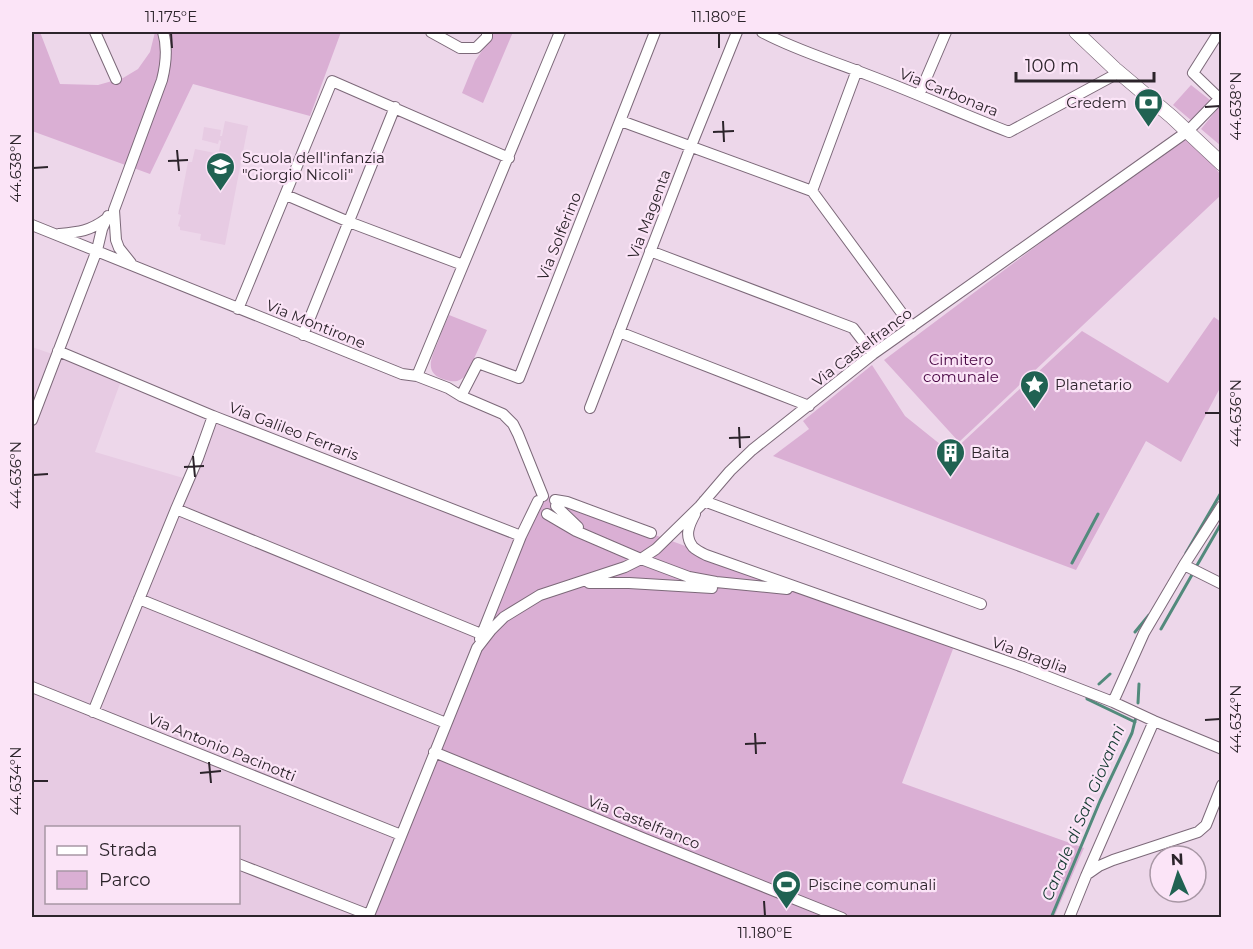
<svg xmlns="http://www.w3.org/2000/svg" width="1253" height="949" viewBox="0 0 1253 949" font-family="Montserrat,sans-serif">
  <rect width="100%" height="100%" fill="#edd7ea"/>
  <path fill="#e7cbe3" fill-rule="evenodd" d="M225,121L248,126L225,245L200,240L201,234L180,230V227L178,226L181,215L178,214L188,162H192L195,149L215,153V156H218L221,141L219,140L218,144L202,140L204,127L221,130L220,136H222Z
    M32,347L122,378L95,452L190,480L214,414L520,534L367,917L32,918ZM46,828H238V902H46Z"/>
  <path fill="#daafd4" d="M32,32H40L60,84L98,85L123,78L138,69L150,52L155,32H341L310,116L193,84L150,174L32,131Z
    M491,32H513L483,103L462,93L475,61L490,39Z
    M1191,85L1210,100L1192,121L1173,105Z
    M1219,107L1221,109V146L1201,129Z
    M1189,137L1221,175V195L959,442L884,360L1079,214Z
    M449,315L487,330L467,374C461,381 455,383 446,380C423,374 431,358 438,342C441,333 445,324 449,315Z
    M1214,317L1221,322V386L1181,462L1146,441L1076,570L773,456L809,429L803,421L872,365L905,416L951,453L1082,331L1168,383Z
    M537,492L699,551L956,641L902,783L1084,848L1054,917L367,918Z"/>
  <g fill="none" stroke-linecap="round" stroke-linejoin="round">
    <path stroke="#528a7c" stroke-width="3" d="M1186,553L1222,491
      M1072,563L1098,514
      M1196,567L1222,522
      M1161,629L1193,573
      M1135,632L1149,615
      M1099,684L1110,674
      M1087,695V699L1135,722
      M1138,703L1139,684
      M1051,918L1100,801L1132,733L1136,717"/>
    <defs>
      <path id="minor" d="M95,32L116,79
        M431,32L460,48H476L487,37V32
        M762,32C795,50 833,61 868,75C916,93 962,114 1009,132L1120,72
        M1219,32L1193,73L1222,101
        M919,95L946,32
        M621,121L812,191L912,327
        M812,191L857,70
        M286,195L349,222L463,265
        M32,225L402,374L417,376L448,388L461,396L503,414L513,424L518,434L543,496
        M59,234C79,232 90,231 106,219
        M650,251L853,328L873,354
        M131,263L119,248L116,240L114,210L162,80C166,64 168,48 163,32
        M238,309L332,81L509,158
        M619,332L809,406
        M303,335L395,107
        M58,351L213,416L521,536
        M417,376L560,32
        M461,396L478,363L519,378L655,32
        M590,408L691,146L737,32
        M32,420L97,250L102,229L108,216
        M555,500L567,502L651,533
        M704,501L981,604
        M556,506L578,527
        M176,509L481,634
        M547,514L576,531L641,559L689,577L716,582L787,589
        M695,514C689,525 684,536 693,547C696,550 702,553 706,555L1023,667L1113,702L1154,721L1222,749
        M1184,565L1222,584
        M589,583H629L712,588
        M139,599L446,723
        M480,639L521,536L538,501
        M32,687L401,835
        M1113,702L1144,633L1184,565L1222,506
        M93,712L176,509L198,458L213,416
        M434,752L645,839L842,918
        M238,864L369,915
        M1089,873L1099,866L1113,860L1198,832L1206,825L1222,785
        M368,918L477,648L491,630L504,617L540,595L625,567L641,559L656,549L700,506L730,471L752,450L873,354L1188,131L1222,96
        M1069,918L1086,876L1154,721"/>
      <path id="major" d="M1076,32L1115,69L1172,117L1222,164"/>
    </defs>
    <use href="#minor" stroke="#7c6979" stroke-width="12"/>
    <use href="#major" stroke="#7c6979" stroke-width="15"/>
    <use href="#minor" stroke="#fff" stroke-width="10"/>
    <use href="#major" stroke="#fff" stroke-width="14"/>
  </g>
  <path fill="none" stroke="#2c242b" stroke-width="2" d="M171,33L172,48M719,33V48M1205,107L1220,106M723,121L724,142M713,132L734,131M177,150L179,171M168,161L188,160M33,168L48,167M1205,413H1220M739,427L740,448M729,438L750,437M193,456L195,477M184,467L204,466M33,475L48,474M1205,720L1220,719M755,733L756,754M745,744L766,743M209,762L211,783M200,773L221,771M33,781H48M764,901L765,916"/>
  <defs>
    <symbol id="bank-pin" viewBox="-11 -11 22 30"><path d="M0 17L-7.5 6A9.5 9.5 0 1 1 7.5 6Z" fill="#206252" stroke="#fbe4f7"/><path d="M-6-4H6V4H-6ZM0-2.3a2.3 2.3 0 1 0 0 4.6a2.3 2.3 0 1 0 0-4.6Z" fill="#fff"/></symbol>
    <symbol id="school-pin" viewBox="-11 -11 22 30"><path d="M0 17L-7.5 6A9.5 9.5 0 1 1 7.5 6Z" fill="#206252" stroke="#fbe4f7"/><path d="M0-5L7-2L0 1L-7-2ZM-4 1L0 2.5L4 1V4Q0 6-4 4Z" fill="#fff"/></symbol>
    <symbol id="sight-pin" viewBox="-11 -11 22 30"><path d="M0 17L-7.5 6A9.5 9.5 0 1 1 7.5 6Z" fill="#206252" stroke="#fbe4f7"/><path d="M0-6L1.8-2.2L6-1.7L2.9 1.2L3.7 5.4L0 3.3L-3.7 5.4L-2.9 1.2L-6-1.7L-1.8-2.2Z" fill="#fff"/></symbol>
    <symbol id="building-pin" viewBox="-11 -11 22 30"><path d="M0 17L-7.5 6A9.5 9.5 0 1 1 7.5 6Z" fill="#206252" stroke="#fbe4f7"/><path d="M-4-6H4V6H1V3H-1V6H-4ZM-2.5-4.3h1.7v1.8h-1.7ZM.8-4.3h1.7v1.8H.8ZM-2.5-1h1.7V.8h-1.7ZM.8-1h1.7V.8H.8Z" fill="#fff"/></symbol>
    <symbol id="stadium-pin" viewBox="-11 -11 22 30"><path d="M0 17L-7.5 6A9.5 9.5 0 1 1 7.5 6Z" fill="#206252" stroke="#fbe4f7"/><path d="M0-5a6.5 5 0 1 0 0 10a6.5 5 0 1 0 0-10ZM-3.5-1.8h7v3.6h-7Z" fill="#fff"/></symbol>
  </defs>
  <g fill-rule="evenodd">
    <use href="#bank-pin" x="1132" y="86" width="33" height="45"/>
    <use href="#school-pin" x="204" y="150" width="33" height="45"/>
    <use href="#sight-pin" x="1018" y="368" width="33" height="45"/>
    <use href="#building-pin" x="934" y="436" width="33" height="45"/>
    <use href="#stadium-pin" x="770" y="868" width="33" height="45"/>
  </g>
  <g text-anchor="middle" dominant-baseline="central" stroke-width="4.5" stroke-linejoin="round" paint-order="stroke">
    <g font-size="15" fill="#2c242b" stroke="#fbe4f7">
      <text transform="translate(949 92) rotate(22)">Via Carbonara</text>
      <text transform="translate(649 214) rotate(-69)">Via Magenta</text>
      <text transform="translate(559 236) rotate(-68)">Via Solferino</text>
      <text transform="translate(316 324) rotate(22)">Via Montirone</text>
      <text transform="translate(862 347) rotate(-37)">Via Castelfranco</text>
      <text transform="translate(294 431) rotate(21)">Via Galileo Ferraris</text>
      <text transform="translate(1030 655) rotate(20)">Via Braglia</text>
      <text transform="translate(222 747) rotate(22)">Via Antonio Pacinotti</text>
      <text transform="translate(644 822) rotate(22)">Via Castelfranco</text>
    </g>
    <g font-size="15" fill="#2c242b" stroke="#fbe4f7" text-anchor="start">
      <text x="1127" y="102" text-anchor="end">Credem</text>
      <text x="242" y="157">Scuola dell'infanzia<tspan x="242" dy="17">"Giorgio Nicoli"</tspan></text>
      <text x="1055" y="384">Planetario</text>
      <text x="971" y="452">Baita</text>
      <text x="808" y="884">Piscine comunali</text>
    </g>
    <g font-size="15" fill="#470543" stroke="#fbe4f7">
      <text x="961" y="359">Cimitero<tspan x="961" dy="17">comunale</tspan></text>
    </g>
    <g font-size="16" font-style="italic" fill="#12392f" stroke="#fbe4f7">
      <text transform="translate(1083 813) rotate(-67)">Canale di San Giovanni</text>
    </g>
  </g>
  <rect width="1253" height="949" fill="none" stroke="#fbe4f7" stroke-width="66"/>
  <rect x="45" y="826" width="195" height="78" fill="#fbe4f7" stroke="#a897a5" stroke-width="1.5"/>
  <rect x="57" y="846" width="30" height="9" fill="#ffffff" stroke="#a897a5" stroke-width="1.5"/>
  <text x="99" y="856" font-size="18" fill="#2c242b">Strada</text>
  <rect x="57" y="871" width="30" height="18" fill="#daafd4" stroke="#a897a5" stroke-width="1.5"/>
  <text x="99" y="886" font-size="18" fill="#2c242b">Parco</text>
  <g transform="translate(1178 874) rotate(357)"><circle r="28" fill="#fbe4f7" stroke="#a897a5" stroke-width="1.5"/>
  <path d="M0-4.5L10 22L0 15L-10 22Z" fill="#206252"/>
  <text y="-9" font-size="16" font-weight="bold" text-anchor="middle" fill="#2c242b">N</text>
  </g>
  <path d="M1016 72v9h138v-9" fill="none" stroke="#2c242b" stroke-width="3"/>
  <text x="1025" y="72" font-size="18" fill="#2c242b" stroke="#fbe4f7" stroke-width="4.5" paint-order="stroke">100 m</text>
  <rect x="33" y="33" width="1187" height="883" fill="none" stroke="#2c242b" stroke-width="2"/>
  <g font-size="15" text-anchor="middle" fill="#2c242b">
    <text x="171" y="22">11.175°E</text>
    <text x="719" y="22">11.180°E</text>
    <text transform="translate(1236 106) rotate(-90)" y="5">44.638°N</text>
    <text transform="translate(16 168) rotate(-90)" y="5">44.638°N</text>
    <text transform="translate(1236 413) rotate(-90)" y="5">44.636°N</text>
    <text transform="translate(16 475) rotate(-90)" y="5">44.636°N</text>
    <text transform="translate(1236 719) rotate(-90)" y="5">44.634°N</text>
    <text transform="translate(16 781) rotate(-90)" y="5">44.634°N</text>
    <text x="765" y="938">11.180°E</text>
  </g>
</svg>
